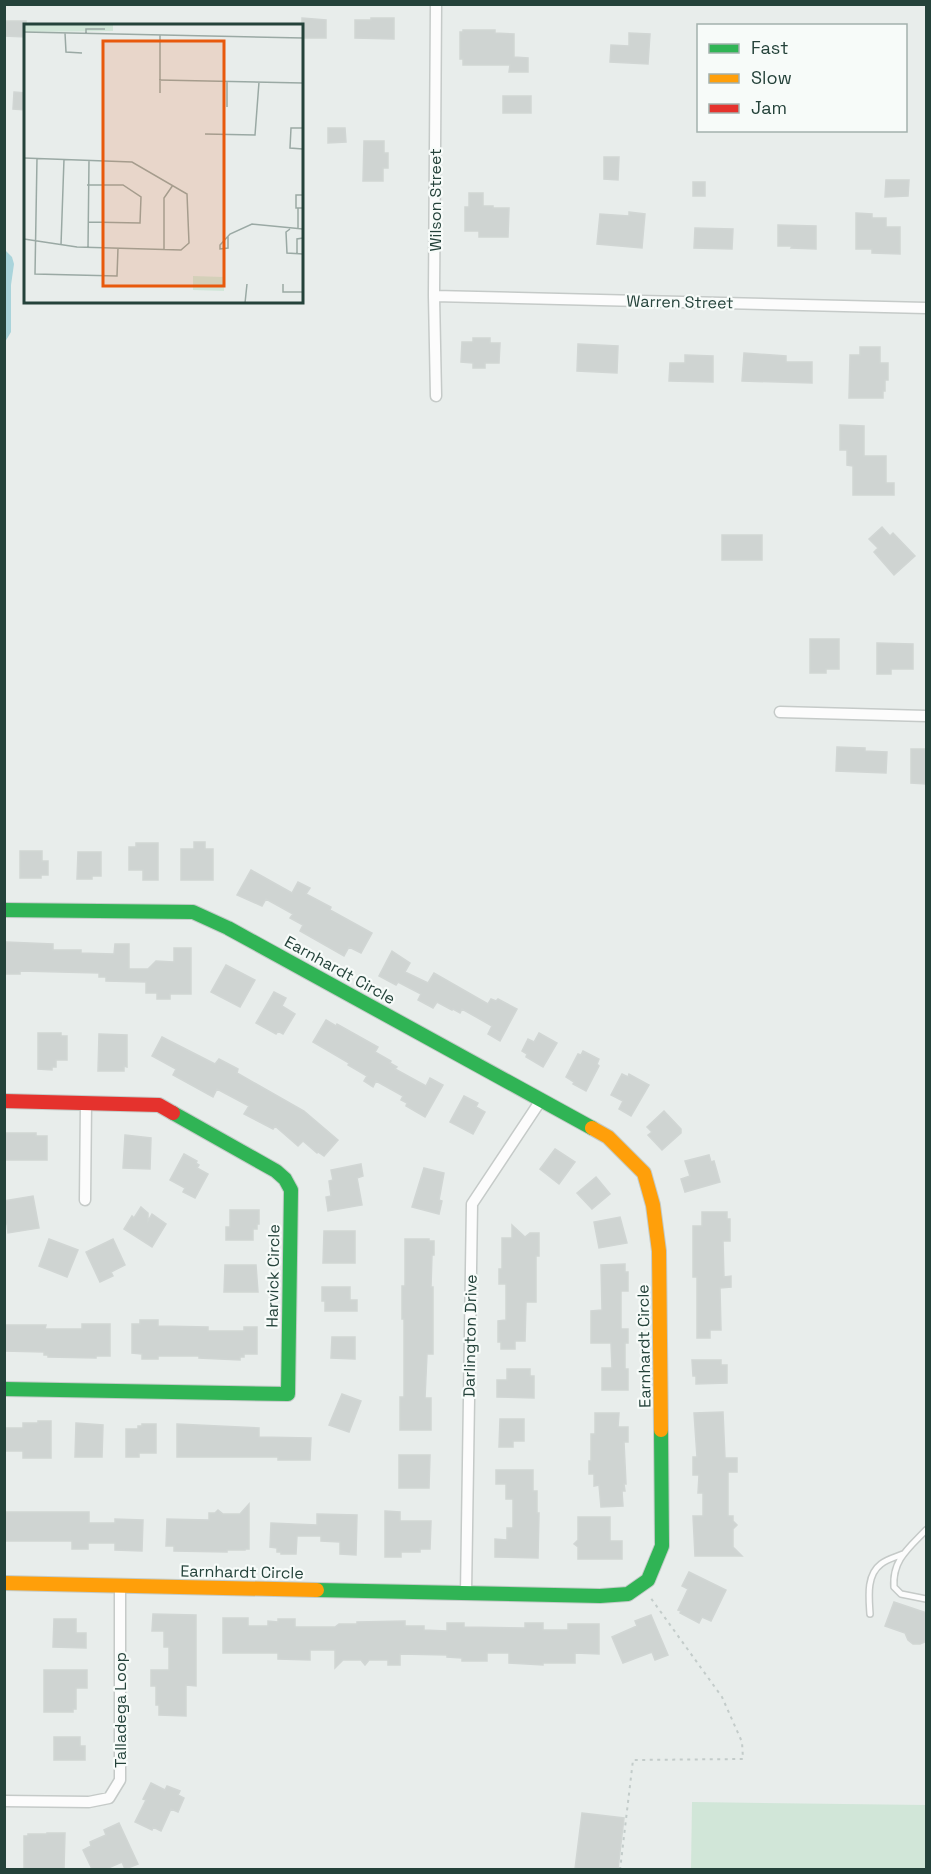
<svg xmlns="http://www.w3.org/2000/svg" width="931" height="1874" viewBox="0 0 931 1874" font-family="'Space Grotesk',sans-serif">
  <rect width="100%" height="100%" fill="#e8edeb"/>
  <path fill="#d1e6d8" d="M692,1802L926,1805V1869H691Z"/>
  <path fill="#a9d4db" d="M5,250L12,257L14,264L11,285V332L5,342Z"/>
  <path fill="#cfd4d2" stroke="#d1d6d4" stroke-width="1.5" d="M302,18L326,20V38H302Z
    M371,18H394V39L355,38V20H371Z
    M4,21H26V37L4,36Z
    M463,30H495V33L514,34V57L528,58V72H509L510,65H463V59H460V32H463Z
    M629,33L650,34L648,64L610,62L611,45L629,46Z
    M14,92L26,93V110L13,109Z
    M503,96H531V113H503Z
    M328,128H345L346,142L328,143Z
    M364,141H384V153H388V168H383V181H363Z
    M604,157H619L618,180L604,179Z
    M886,180H909L908,196L885,197Z
    M693,182H705V196H693Z
    M469,193H483V206H493V208H509L508,237H479V231H465V207H469Z
    M629,212L645,214L642,248L597,244L600,214L629,216Z
    M856,213L872,214V218H886V227H900V254L872,253V249H856Z
    M778,225L816,226V249L791,248L792,246H778Z
    M695,228L733,229L732,249L694,248Z
    M473,338H490V343H500L499,363H485V368H473V363L461,362L462,342H473Z
    M578,344L618,346L617,373L577,371Z
    M860,347H880V363H888V380H885V391H883V398H849L850,355H860Z
    M744,353L786,356V362H812V383L742,381Z
    M685,355L713,356V382L669,381L670,363H685Z
    M840,425L864,426V456H886V483H894V495H853V466L847,465V450H840Z
    M882,527L890,536L893,533L915,556L894,575L874,552L878,548L869,539Z
    M722,535H762V560H722Z
    M810,639H839V669H826V673H810Z
    M877,643L913,644V669H891V674H877Z
    M837,747L865,748V751L887,752L886,773L836,771Z
    M911,749H927L926,784L911,783Z
    M194,842H205V849H213V880H181V849H194Z
    M136,843H158V880H143V870H129V847H136Z
    M20,851H42V861H48V875H41V878H20Z
    M78,852H101V876H92V879H77Z
    M251,870L292,893L298,882L310,888L306,894L331,907L330,910L372,933L361,953L349,947L344,956L300,931L303,925L290,918L293,914L266,899L262,906L237,895Z
    M6,942L53,944V950H81V953L114,954L115,944H129V969H148L156,961L174,962V948H191V994H170V999H157V993H146V982L106,981V977H99V973L20,971V974H4Z
    M392,951L410,963L405,972L428,983L434,973L488,1004L491,999L496,1001L498,999L517,1009L500,1041L488,1034L492,1026L462,1009L460,1013L453,1009L452,1010L437,1002L433,1008L418,1000L421,994L398,982L396,985L379,976Z
    M226,965L255,980L240,1007L211,992Z
    M274,992L286,998L282,1006L295,1014L283,1034L278,1031L276,1034L256,1023Z
    M326,1020L336,1026L337,1024L378,1047L375,1052L391,1061L390,1063L397,1067L395,1069L426,1086L430,1078L443,1085L425,1117L406,1106L407,1103L401,1100L403,1096L376,1081L373,1087L364,1081L367,1076L348,1065L349,1063L313,1042Z
    M38,1033H61V1036H67V1060H56V1067H52V1070L38,1069Z
    M539,1033L557,1043L543,1067L526,1057L527,1054L522,1051L528,1039L534,1042Z
    M99,1034L127,1035V1067L124,1066V1071H98Z
    M162,1037L215,1064L219,1059L238,1069L237,1073L304,1111L338,1140L324,1156L318,1152L317,1153L303,1141L298,1146L275,1126L273,1129L244,1114L249,1106L217,1089L213,1097L173,1075L176,1069L152,1056Z
    M583,1051L599,1059L597,1064L599,1066L586,1091L573,1084L574,1082L566,1077L578,1054L581,1055Z
    M622,1074L628,1077L629,1074L649,1085L631,1116L619,1109L623,1101L611,1095Z
    M464,1096L478,1103L476,1107L485,1112L473,1134L450,1122Z
    M664,1111L681,1129V1133L662,1150L648,1135L652,1132L647,1127Z
    M4,1133H36V1136H47V1160H4Z
    M125,1135L151,1138L150,1169L123,1168Z
    M555,1149L575,1162L559,1184L540,1169Z
    M184,1154L197,1161L196,1163L199,1165L197,1168L208,1174L195,1198L183,1192L185,1188L170,1180Z
    M709,1155L711,1162L714,1161L720,1182L685,1192L681,1179L690,1176L685,1161Z
    M361,1164L363,1176L357,1178L362,1205L328,1211L326,1197L331,1196L329,1181L333,1180L331,1170Z
    M424,1168L444,1173L439,1200L442,1201L439,1214L412,1207Z
    M596,1177L610,1194L592,1209L577,1193Z
    M33,1196L39,1228L8,1233L7,1224H4V1201Z
    M141,1207L148,1213V1221L152,1214L166,1224L152,1247L124,1229L132,1216L134,1218Z
    M230,1210H259V1224H257V1229H253V1240H226V1227H230Z
    M702,1212H727V1219H730V1241H723L724,1277L731,1276V1287L720,1288L721,1330H710V1338H697V1277H693V1226H702Z
    M620,1217L627,1243L599,1248L594,1222Z
    M512,1225L525,1237L530,1233H539V1256H536V1302H526L525,1341H515V1349H501V1342H498V1321L506,1320V1284H499V1269H502V1238H512Z
    M324,1231H355V1263H323Z
    M49,1239L78,1250L67,1277L39,1266Z
    M113,1239L125,1265L111,1272L113,1276L100,1282L86,1252Z
    M405,1239H429V1241H434V1255H432L431,1287H433V1354H427L425,1398H431V1430H400V1397H404V1319H402V1286H405Z
    M625,1264V1272H628V1291H621V1329H628V1343H625V1369H628V1390H602V1368H612L611,1343H591V1311L602,1310L601,1265Z
    M225,1265H256L258,1292H224Z
    M322,1287H350V1300H357V1311H325V1301H322Z
    M140,1320H158V1326L208,1327V1331H244V1327H257V1354H244V1357H240V1360L199,1358V1356H158V1359H142V1354L132,1353V1324H140Z
    M82,1324H110V1356H96V1358L48,1357V1355H44V1352L4,1351V1325H46L45,1329H82Z
    M332,1337H355V1359L331,1358Z
    M692,1360H721V1365H727V1383L696,1384V1376H693Z
    M507,1369H530V1376H534V1398L497,1397V1380H507Z
    M342,1394L361,1401L349,1432L329,1425Z
    M723,1412L725,1458H737V1472H728V1516H733V1521L737,1525L733,1529V1547L742,1556H695L693,1516H703V1493H698L699,1475H693V1457H697L694,1413Z
    M595,1413H619L618,1427H628V1442H624L626,1484H624L625,1491H622L623,1506L601,1507L599,1485L594,1486V1474H589V1461H591V1434H595Z
    M500,1419H524V1441H513V1447H499Z
    M38,1421H51V1458H23V1451H4V1428H23V1423H38Z
    M76,1423L103,1425L102,1457H75Z
    M142,1424H156V1453H139V1457H126V1429H138V1426H142Z
    M177,1424L259,1428V1437L311,1438L310,1460H278V1457H177Z
    M399,1455H430L429,1488H399Z
    M496,1470H533V1491H537V1513H539L538,1558L495,1557V1539L507,1540V1528H513V1499H506V1484H496Z
    M249,1504V1549H245V1550H227V1552L174,1551V1546H166L167,1519L209,1520V1513H215L218,1510L223,1514H240Z
    M385,1511L400,1512V1521H431L430,1549H420V1552H401V1557H385Z
    M4,1512H89V1523H115V1519L143,1520L142,1551L115,1550V1543H88V1549H72V1541H4Z
    M317,1514L357,1515L356,1555L340,1554V1542L321,1541V1536H297L296,1554H281V1552H277V1548L270,1547L271,1523L317,1525Z
    M578,1517H610V1541H622V1559H578V1547L574,1544L578,1540Z
    M689,1572L726,1590L711,1621L702,1617L699,1623L680,1613L681,1611L678,1610L688,1589L682,1586Z
    M894,1602L927,1613V1641L920,1644H913L908,1640L905,1633L885,1626Z
    M153,1614L196,1615V1686L186,1685V1716L159,1715V1705H156V1686H151V1670H169V1647H164V1631H152Z
    M651,1615L668,1655L655,1660L652,1652L623,1663L612,1637L637,1626L635,1621Z
    M223,1618H248V1626H268V1621L278,1622V1619H295V1627H335L339,1624H357V1622L405,1621V1626H424V1630L447,1631V1623H464V1627L525,1628V1623H543V1630H568V1624H599V1654L575,1653V1663H543V1665L509,1663V1653H487V1661H462V1658L447,1657V1655L400,1654V1665H388V1660H369L365,1665L361,1660H343L335,1668V1650H310V1660L278,1659V1653H223Z
    M54,1619H76V1633H86V1648L53,1647Z
    M44,1670H87V1688H76V1709H73V1712H44Z
    M54,1737H80V1746H85V1760H54Z
    M151,1783L165,1790L167,1786L180,1791L178,1795L184,1798L178,1812L171,1809L161,1831L153,1827L152,1830L135,1822L146,1800L143,1799Z
    M582,1813L624,1818L618,1869H575Z
    M119,1823L138,1864L125,1869L122,1862L106,1869H92L83,1850L91,1846L90,1842L106,1835L104,1830Z
    M47,1833H65L64,1869H24V1836H28V1834H47Z"/>
  <g fill="none" stroke-linecap="round" stroke-linejoin="round">
    <defs>
      <path id="lane" d="M926,1530C909,1548 892,1560 894,1587L901,1594L926,1599
        M870,1614C869,1598 866,1575 881,1564C887,1559 896,1557 903,1554"/>
      <path id="street" d="M436,4L434,296L436,396
        M434,296L926,308
        M780,712L926,716
        M85,1200L86,1103
        M466,1593L472,1204L541,1100
        M4,1801L89,1802L109,1798L120,1780V1585"/>
      <path id="fast" d="M4,910L193,912L228,928L592,1128
        M4,1389L288,1394L291,1190L285,1179L276,1171L173,1113
        M317,1590L600,1596L628,1594L648,1580L662,1546L661,1430"/>
      <path id="slow" d="M592,1128L608,1137L644,1173L653,1205L659,1251L661,1430
        M4,1583L317,1590"/>
      <path id="jam" d="M4,1101L159,1105L173,1113"/>
    </defs>
    <use href="#lane" stroke="#c5cac8" stroke-width="8"/>
    <use href="#street" stroke="#c5cac8" stroke-width="13"/>
    <use href="#fast" stroke="#c3cbc8" stroke-width="16"/>
    <use href="#slow" stroke="#c3cbc8" stroke-width="16"/>
    <use href="#jam" stroke="#c3cbc8" stroke-width="16"/>
    <path stroke="#c3ccca" stroke-width="2" stroke-dasharray="3 4.5" stroke-linecap="butt" d="M620,1870L633,1760L743,1759L742,1742L722,1697L650,1597"/>
    <use href="#lane" stroke="#fcfcfc" stroke-width="5"/>
    <use href="#street" stroke="#fcfcfc" stroke-width="10"/>
    <use href="#fast" stroke="#30b455" stroke-width="14"/>
    <use href="#slow" stroke="#ff9f0a" stroke-width="14"/>
    <use href="#jam" stroke="#e5322d" stroke-width="14"/>
  </g>
  <g text-anchor="middle" dominant-baseline="central" stroke-width="4.5" stroke-linejoin="round" paint-order="stroke">
    <g font-size="16" fill="#24423a" stroke="#f7fbf9">
      <text transform="translate(435 200) rotate(-90)">Wilson Street</text>
      <text transform="translate(680 302) rotate(1)">Warren Street</text>
      <text transform="translate(340 970) rotate(29)">Earnhardt Circle</text>
      <text transform="translate(273 1276) rotate(-89)">Harvick Circle</text>
      <text transform="translate(470 1336) rotate(-89)">Darlington Drive</text>
      <text transform="translate(644 1346) rotate(-91)">Earnhardt Circle</text>
      <text transform="translate(242 1572) rotate(1)">Earnhardt Circle</text>
      <text transform="translate(120 1710) rotate(-90)">Talladega Loop</text>
    </g>
  </g>
  <g transform="translate(24 24)">
    <rect width="279" height="279" fill="#e8edeb"/>
    <path d="M1,0H89V7L0,8ZM169,252L200,253V267L169,266Z" fill="#d1e6d8"/>
    <path fill="none" stroke="#9aa9a4" stroke-width="1.5" d="M0,8L279,14M41,9L42,28L58,29M62,9V5H81M136,11V69M135,56L279,59M203,57V83M279,104H267L266,124L279,125M181,110L231,111L235,58M0,134L108,138L163,170L165,219L157,226L53,223L0,215M13,134L11,250L93,252L94,224M63,161H99L117,173L116,199L64,198M279,171H272V184H279M266,205L262,208L263,229L279,230M274,205V184M204,212V224L196,225V221L206,210L228,200L279,205M37,221L40,135M64,224L65,136M140,225V174L149,161M273,230V215L279,214M259,260V268H279M221,279L223,260"/>
    <path fill="#e8590c" fill-opacity="0.15" stroke="#e8590c" stroke-width="3" d="M79,17H200V262H79Z"/>
    <rect width="279" height="279" fill="none" stroke="#24423a" stroke-width="3"/>
  </g>
  <rect width="931" height="1874" fill="none" stroke="#24423a" stroke-width="12"/>
  <rect x="697" y="24" width="210" height="108" fill="#f7fbf9" stroke="#a3b1ad" stroke-width="1.5"/>
  <rect x="709" y="44" width="30" height="9" fill="#30b455" stroke="#a3b1ad" stroke-width="1.5"/>
  <text x="751" y="54" font-size="18" fill="#24423a">Fast</text>
  <rect x="709" y="74" width="30" height="9" fill="#ff9f0a" stroke="#a3b1ad" stroke-width="1.5"/>
  <text x="751" y="84" font-size="18" fill="#24423a">Slow</text>
  <rect x="709" y="104" width="30" height="9" fill="#e5322d" stroke="#a3b1ad" stroke-width="1.5"/>
  <text x="751" y="114" font-size="18" fill="#24423a">Jam</text>
</svg>
